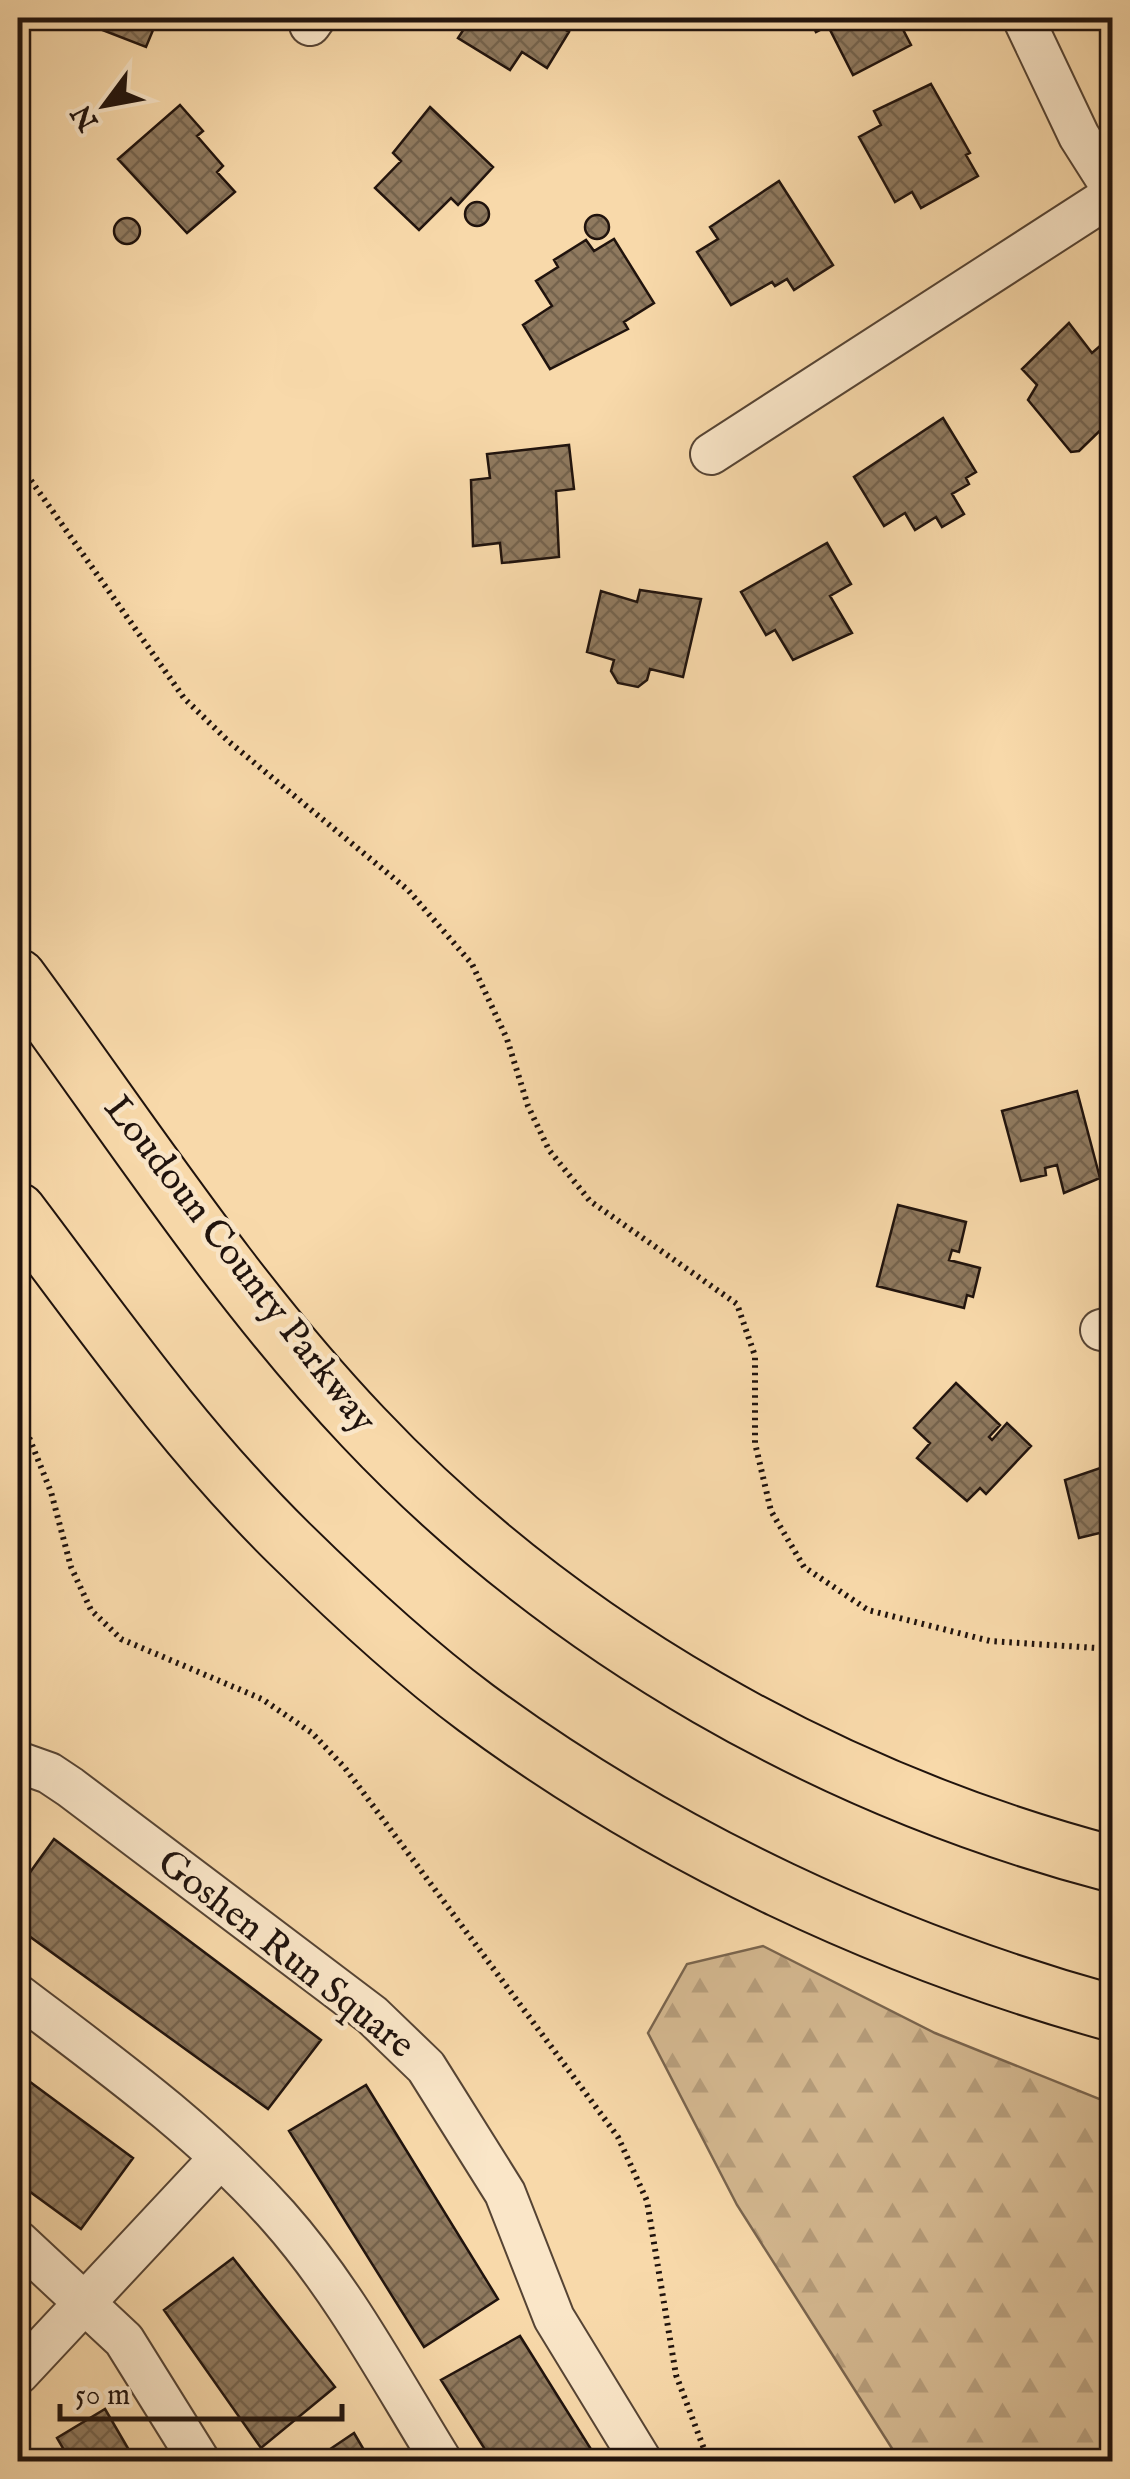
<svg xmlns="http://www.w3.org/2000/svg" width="1130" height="2479" viewBox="0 0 1130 2479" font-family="'IM FELL English',serif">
  <defs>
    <pattern id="forest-firs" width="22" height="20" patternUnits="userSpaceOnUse" patternTransform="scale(2.5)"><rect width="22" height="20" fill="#d3b78f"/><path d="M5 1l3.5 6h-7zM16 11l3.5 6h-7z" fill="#b59c7a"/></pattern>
    <pattern id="building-cross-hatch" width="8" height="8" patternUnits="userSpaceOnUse" patternTransform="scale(2.5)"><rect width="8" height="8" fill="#907a5f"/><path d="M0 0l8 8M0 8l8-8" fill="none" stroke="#75634d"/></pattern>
  </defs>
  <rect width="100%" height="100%" fill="#f8d9aa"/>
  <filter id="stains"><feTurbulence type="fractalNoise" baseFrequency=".002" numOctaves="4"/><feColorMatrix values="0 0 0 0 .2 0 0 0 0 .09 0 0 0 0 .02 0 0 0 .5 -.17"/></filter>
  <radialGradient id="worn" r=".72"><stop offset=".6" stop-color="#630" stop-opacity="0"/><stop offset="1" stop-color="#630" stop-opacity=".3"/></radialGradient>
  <path fill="url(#forest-firs)" stroke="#7a654e" stroke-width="2.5" d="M763,1946L935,2033L1112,2104V2461H900L737,2205L648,2033L687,1964Z"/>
  <path fill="url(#building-cross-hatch)" stroke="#20130d" stroke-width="2.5" d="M90,18H158L146,47L87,24Z
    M471,18H555L552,22L569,32L547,68L522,52L510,70L458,38Z
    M809,18H897L911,45L853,75L828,26L816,32Z
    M931,84L970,153L966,155L978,176L921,208L912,192L895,202L859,137L881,125L874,111Z
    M180,105L203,131L197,136L223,166L217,172L235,192L187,233L118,159Z
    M430,107L493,167L458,205L451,198L419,230L375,188L401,161L393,153Z
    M779,181L833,265L794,290L787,279L775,286L772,282L731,305L697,252L718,239L710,227Z
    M465 214a12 12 0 1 1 24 0a12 12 0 1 1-24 0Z
    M585 227a12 12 0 1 1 24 0a12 12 0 1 1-24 0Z
    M114 231a13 13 0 1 1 26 0a13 13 0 1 1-26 0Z
    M614,239L654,303L624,322L628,329L550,369L523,325L552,306L536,281L558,267L554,260L586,240L594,251Z
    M1069,323L1092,353L1100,346L1112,359V419L1079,451L1071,452L1028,400L1037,385L1022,369Z
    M943,418L976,472L966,478L969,484L952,494L964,514L942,527L936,517L915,530L905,513L884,526L854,477Z
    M569,445L574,489L556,491L559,557L502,563L500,543L473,546L471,480L490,478L487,454Z
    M827,543L851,584L830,596L852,633L793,660L775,630L766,635L741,592Z
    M640,590L701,599L683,677L650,669L647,680L638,687L618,683L611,671L614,660L587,652L601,591L637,602Z
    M1077,1091L1100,1178L1064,1193L1057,1165L1045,1168L1046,1175L1021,1181L1002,1111Z
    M898,1205L966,1222L959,1252L952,1250L949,1260L980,1268L973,1297L967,1295L964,1308L877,1286Z
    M956,1383L1000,1425L989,1437L992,1440L1007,1423L1031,1446L986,1494L980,1488L967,1501L917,1458L930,1443L914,1428Z
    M1112,1464V1530L1079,1538L1065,1480Z
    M54,1839L321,2040L268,2109L18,1928V1889Z
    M18,2073L133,2158L81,2229L18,2183Z
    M366,2085L498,2299L424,2347L289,2131Z
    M233,2258L335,2387L261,2448L164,2310Z
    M520,2336L599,2462H493L441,2380Z
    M105,2409L136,2462H71L57,2438Z
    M354,2433L371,2462H311Z"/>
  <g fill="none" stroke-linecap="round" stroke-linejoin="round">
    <defs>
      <path id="street" d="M1023,18L1079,136L1112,188
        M310,25L315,18
        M711,454L1112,195
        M1101,1330L1112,1327
        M18,1762L49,1773L70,1787L372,2015L426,2067L505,2193L554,2318L642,2462
        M18,1995C109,2064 201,2130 278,2216C343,2289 390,2378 442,2462
        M18,2241L124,2340L200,2462
        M18,2374L220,2158"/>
      <path id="primary" d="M18,977C129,1128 234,1291 363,1427C564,1640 831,1790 1112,1864
        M18,1211C104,1325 187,1443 290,1544C348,1601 410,1659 476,1708C664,1847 888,1951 1112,2013"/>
    </defs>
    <use href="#street" stroke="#564434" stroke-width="44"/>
    <use href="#primary" stroke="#20130d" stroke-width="59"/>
    <path stroke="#20130d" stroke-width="6" stroke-dasharray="2.5 5" stroke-linecap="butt" d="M18,462L184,698L228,741L408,890L472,964L507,1039L528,1106L549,1150L590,1201L737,1304L755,1356V1443L771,1511L804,1567L868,1610L990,1641L1112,1649
      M18,1410L51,1492L71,1567L91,1610L121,1639L262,1699L312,1733L345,1768L618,2137L647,2201L676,2375L709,2462"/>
    <use href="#street" stroke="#fae6c8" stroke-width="40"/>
    <use href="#primary" stroke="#f8d9aa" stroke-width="55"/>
  </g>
  <g text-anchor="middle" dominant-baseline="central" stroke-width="9" stroke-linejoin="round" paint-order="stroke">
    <g font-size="38" fill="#20130d" stroke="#fae6c8">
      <text transform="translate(239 1265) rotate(52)">Loudoun County Parkway</text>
      <text transform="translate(285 1955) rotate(38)">Goshen Run Square</text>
    </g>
  </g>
  <rect width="1130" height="2479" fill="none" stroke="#f8d9aa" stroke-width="60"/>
  <rect x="20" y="20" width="1090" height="2439" fill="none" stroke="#20130d" stroke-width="5"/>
  <rect x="30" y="30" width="1070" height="2419" fill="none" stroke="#20130d" stroke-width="2.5"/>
  <g transform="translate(105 105) rotate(238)" stroke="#fae6c8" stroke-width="8" paint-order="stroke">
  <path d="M0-8L18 38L0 25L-18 38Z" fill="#20130d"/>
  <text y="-15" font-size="28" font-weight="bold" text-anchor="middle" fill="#20130d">N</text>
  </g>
  <path d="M60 2404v15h282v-15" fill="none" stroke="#20130d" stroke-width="5"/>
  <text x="75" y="2404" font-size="30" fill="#20130d" stroke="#fae6c8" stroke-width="8" paint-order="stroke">50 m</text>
  <rect width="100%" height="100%" filter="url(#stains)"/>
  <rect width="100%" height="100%" fill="url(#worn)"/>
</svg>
